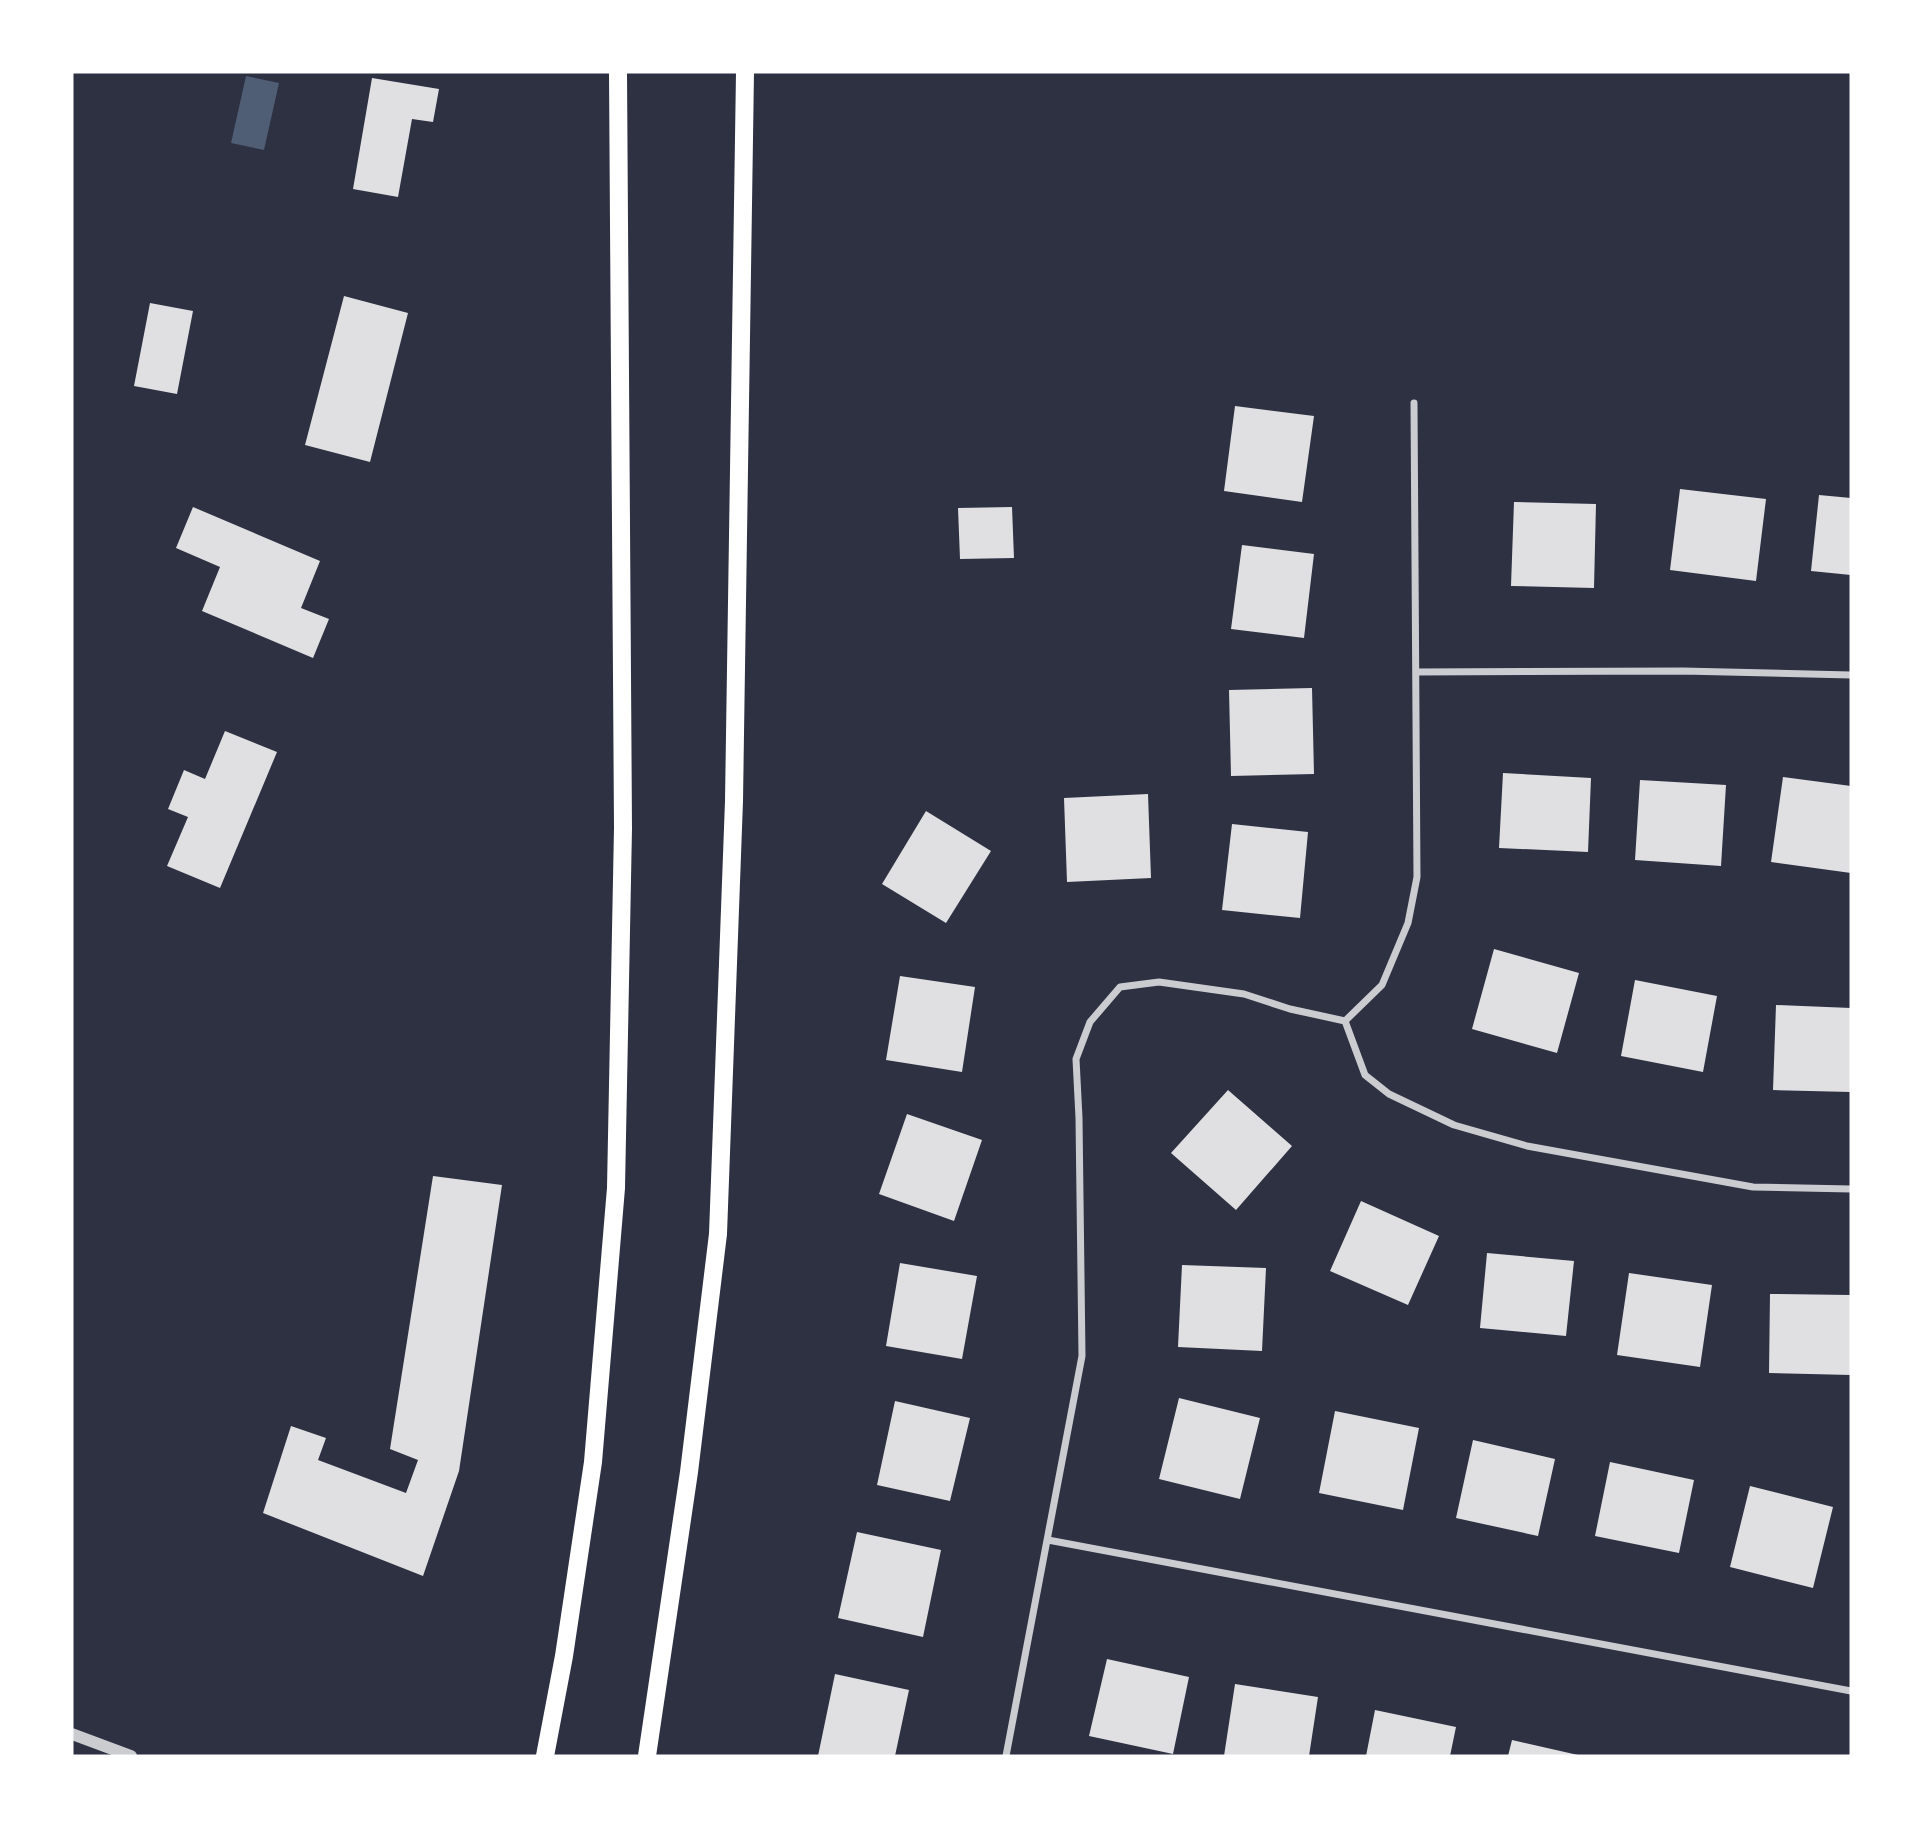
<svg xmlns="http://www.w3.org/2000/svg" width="1923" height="1828" viewBox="0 0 1923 1828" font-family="'Zilla Slab',serif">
  <rect width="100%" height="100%" fill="#2d3142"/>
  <path fill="#4f5d75" d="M246,76L279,83L264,150L231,143Z"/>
  <path fill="#e0e0e3" d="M372,78L439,89L433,122L412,119L398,197L353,189Z
    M344,296L408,313L370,462L305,445Z
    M150,303L193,311L177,394L134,386Z
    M1235,406L1314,416L1302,502L1224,491Z
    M1680,489L1766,499L1756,581L1670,570Z
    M1819,495L1851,498V575L1811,571Z
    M1514,502L1596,504L1594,588L1511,586Z
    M193,507L320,561L301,608L329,619L313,658L202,611L220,567L176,548Z
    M1012,507L1014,558L960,559L958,508Z
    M1242,545L1314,554L1304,638L1231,629Z
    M1312,688L1314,774L1231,776L1229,690Z
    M225,731L277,752L220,888L167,866L188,817L168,809L184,770L205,779Z
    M1503,773L1591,778L1588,852L1499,848Z
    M1783,777L1851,786V873L1771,862Z
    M1640,780L1726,785L1721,866L1635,860Z
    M1148,794L1151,878L1067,882L1064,798Z
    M926,811L991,851L946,923L882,884Z
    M1232,824L1308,832L1300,918L1222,910Z
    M1494,949L1579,973L1557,1053L1472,1029Z
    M900,976L975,987L962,1072L886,1060Z
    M1635,980L1717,996L1703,1072L1621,1056Z
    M1776,1005L1851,1008V1092L1773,1090Z
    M1228,1090L1292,1146L1236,1210L1171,1153Z
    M907,1114L982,1140L954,1221L879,1194Z
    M433,1176L502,1185L459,1471L423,1576L263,1513L291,1426L326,1438L318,1460L406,1493L418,1460L390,1449Z
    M1361,1201L1439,1236L1408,1305L1330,1271Z
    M1487,1253L1574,1261L1566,1336L1480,1328Z
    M900,1263L977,1276L962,1359L886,1346Z
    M1182,1265L1266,1268L1262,1351L1178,1347Z
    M1629,1273L1712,1285L1700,1367L1617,1355Z
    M1770,1294L1851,1295V1375L1769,1373Z
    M1179,1398L1260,1418L1240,1499L1159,1479Z
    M895,1401L970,1418L950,1501L877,1485Z
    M1335,1411L1419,1428L1403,1510L1319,1493Z
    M1473,1440L1555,1459L1538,1536L1456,1518Z
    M1610,1462L1694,1480L1679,1553L1595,1536Z
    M1750,1486L1833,1507L1813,1588L1730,1567Z
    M857,1532L941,1550L923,1637L838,1618Z
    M1107,1659L1189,1677L1173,1754L1089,1736Z
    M835,1674L909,1690L895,1756H818Z
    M1235,1684L1318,1697L1309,1756H1224Z
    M1375,1710L1456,1727L1450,1756H1366Z
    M1512,1740L1578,1755L1577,1756H1508Z"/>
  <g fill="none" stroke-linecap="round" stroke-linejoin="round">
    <path stroke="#caccd0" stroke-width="7" d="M1416,672L1683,671L1851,675
      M1345,1021L1382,985L1408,923L1417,877L1414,403
      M1345,1021L1365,1075L1389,1094L1454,1125L1527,1146L1753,1187L1851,1189
      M1048,1540L1851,1691
      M1006,1756L1082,1356L1079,1118L1076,1059L1090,1022L1120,987L1159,982L1244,994L1290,1009L1345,1021"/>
    <path stroke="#caccd0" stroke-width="12" d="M72,1734L131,1756"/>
    <path stroke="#fff" stroke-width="18" d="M545,1756L564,1656L593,1462L616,1188L623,828L618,72
      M647,1756L689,1472L718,1234L734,801L745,72"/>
  </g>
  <rect width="1923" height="1828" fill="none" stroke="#ffffff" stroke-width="147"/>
</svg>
